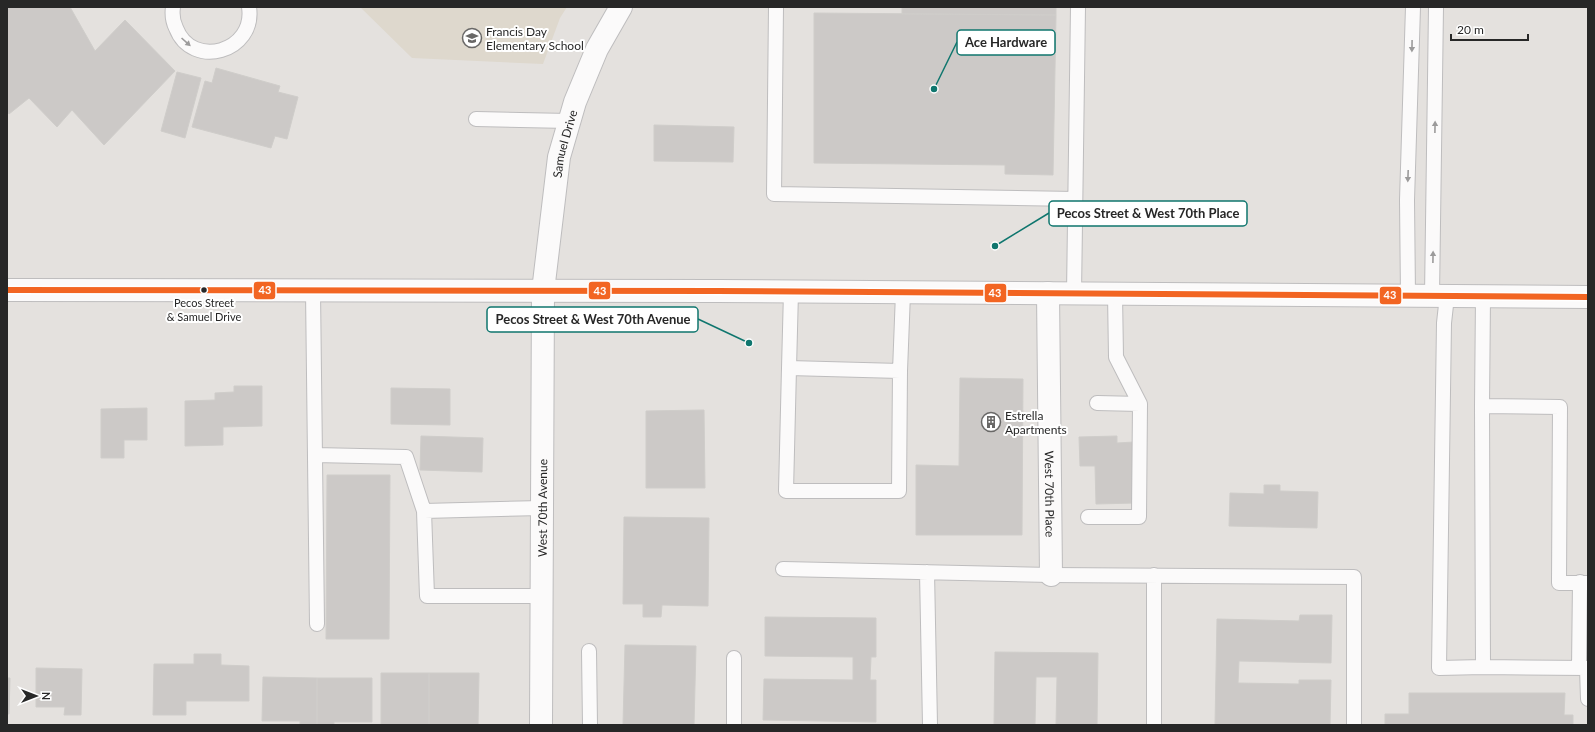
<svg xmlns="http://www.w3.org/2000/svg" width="1595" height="732" viewBox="0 0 1595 732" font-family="Lato,sans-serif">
  <rect width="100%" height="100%" fill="#e4e1de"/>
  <path fill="#ded8cd" d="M360,7H567L560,18L543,64L412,58Z"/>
  <path fill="#ccc9c7" stroke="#cfcdca" d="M7,7H70L95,51L125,20L175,71L104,145L72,110L57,127L29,98L9,114L7,111Z
    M902,7H1056V15L902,14Z
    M814,13L1056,15L1053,175L1005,174V165L814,163Z
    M216,68L280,86L278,92L298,97L287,139L275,136L271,148L192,127L205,81L212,83Z
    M177,72L201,78L185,138L161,131Z
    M654,125L734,127L733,162L654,161Z
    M960,378L1023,379L1022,535H916V465L959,466Z
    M234,386H262V426L223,427V445L185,446V401L215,400V393L234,392Z
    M391,388L450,389V425L391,424Z
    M147,408V440H124V458H101V409Z
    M704,410L705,488H646V411Z
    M421,436L483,438L482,472L420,470Z
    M1117,436V443L1134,442L1135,503L1096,504L1095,466H1080L1079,437Z
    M327,475H390L389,639H326Z
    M1264,485H1280V491L1318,492L1317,528L1229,526L1230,493L1264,494Z
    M624,517L709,518L708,606L662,605L661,617H643V604H623Z
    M1300,615H1332L1331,663L1239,661L1238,683L1299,684V680H1331L1330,725H1215L1217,619L1299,621Z
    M765,617L876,618V657H871L870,680H876V722L763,720L764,679L853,680V657L765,656Z
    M625,645L696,646L694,725H623Z
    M995,652L1098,653L1097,725H1056L1057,677H1036L1035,725H994Z
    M194,654H221V665L249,666V701H186V715H153L154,664H194Z
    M36,668L82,669L81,715H64L65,707H36Z
    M381,673H429V725H381Z
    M429,673H479L478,725H429Z
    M263,677L317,678V725H300V721H262Z
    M7,678H10L9,714H7Z
    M317,678H372V722H334V725H317Z
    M1409,693H1565L1564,715H1573V725H1385V714H1409Z"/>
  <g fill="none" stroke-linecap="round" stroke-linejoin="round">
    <defs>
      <path id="service" d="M173,7C172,14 173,22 176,28C192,70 256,52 249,7
        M776,7L774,194L1075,199
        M476,119L569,121
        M313,291L317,624
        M791,292L789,368L900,371L903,293
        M1074,294L1078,7
        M1408,296L1407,200L1413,7
        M1432,296L1436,7
        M1447,296L1444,323L1439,668L1483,667
        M1483,297L1482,406L1483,667L1588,668
        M789,368L786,491H899L900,371
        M1097,403L1140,404
        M1482,406L1560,407L1559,583H1588
        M315,455L406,457L424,511
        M1088,517H1139L1140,404L1116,357L1115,294
        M783,569L1051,575L1354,577V725
        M927,572L930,725
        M1154,575V725
        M542,596H427L424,511L542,508
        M589,651L590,725
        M734,658V725
        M1579,668L1580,582
        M1587,668L1588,699"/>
      <g id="minor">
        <path id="s1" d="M1048,293L1051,575"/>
      </g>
      <g id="tertiary">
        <path id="s2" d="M543,291L559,157L575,102L597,49L621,7"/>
      </g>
      <g id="secondary">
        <path d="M7,290L717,291L1588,297"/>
        <path id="s3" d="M541,725L543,291"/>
      </g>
    </defs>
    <use href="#service" stroke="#bebdbe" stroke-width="16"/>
    <use href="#minor" stroke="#bebdbe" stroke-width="24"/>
    <use href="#tertiary" stroke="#bebdbe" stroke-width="24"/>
    <use href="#secondary" stroke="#bebdbe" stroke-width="24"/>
    <use href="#service" stroke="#fbfafa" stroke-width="14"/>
    <use href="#minor" stroke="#fbfafa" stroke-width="22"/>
    <use href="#tertiary" stroke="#fbfafa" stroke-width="22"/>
    <use href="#secondary" stroke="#fbfafa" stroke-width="22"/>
    <defs>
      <path id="bus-1" d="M7,290L717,291L1588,297"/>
    </defs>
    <use href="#bus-1" stroke="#fff" stroke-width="9"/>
    <use href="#bus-1" stroke="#f26522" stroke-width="6"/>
  </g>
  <defs><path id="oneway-solid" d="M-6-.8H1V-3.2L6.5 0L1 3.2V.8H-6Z"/></defs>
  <g fill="#9c9b9b">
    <use href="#oneway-solid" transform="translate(186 42) rotate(42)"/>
    <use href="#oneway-solid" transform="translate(1412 46) rotate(91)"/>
    <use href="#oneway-solid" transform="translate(1435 127) rotate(-89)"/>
    <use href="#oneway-solid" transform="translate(1408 176) rotate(92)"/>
    <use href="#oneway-solid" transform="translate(1433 257) rotate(-89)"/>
  </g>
  <defs>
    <symbol id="school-ring" viewBox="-11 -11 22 22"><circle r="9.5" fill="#fff" stroke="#696867" stroke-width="1.5"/><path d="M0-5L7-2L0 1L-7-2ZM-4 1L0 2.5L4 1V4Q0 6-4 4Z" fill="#696867"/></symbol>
    <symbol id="building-ring" viewBox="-11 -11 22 22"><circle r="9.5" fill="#fff" stroke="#696867" stroke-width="1.5"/><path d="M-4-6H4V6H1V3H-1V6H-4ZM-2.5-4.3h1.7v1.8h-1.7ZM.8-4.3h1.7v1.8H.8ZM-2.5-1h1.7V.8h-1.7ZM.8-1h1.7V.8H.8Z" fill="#696867"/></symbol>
  </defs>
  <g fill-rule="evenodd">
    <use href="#school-ring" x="461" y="27" width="22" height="22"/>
    <use href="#building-ring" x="980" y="411" width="22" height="22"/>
  </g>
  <circle fill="#272727" stroke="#fff" stroke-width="1.5" cx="204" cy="290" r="3.5"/>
  <g text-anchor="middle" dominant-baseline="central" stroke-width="4" stroke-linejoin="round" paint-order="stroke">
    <g font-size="11" fill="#272727" stroke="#fff">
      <text x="204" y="302">Pecos Street<tspan x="204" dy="14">&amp; Samuel Drive</tspan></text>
    </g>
    <g font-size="12" fill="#272727" stroke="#fff" text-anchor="start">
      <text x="486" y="31">Francis Day<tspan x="486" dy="14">Elementary School</tspan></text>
      <text x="1005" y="415">Estrella<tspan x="1005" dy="14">Apartments</tspan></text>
    </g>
    <g font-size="12" fill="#272727" stroke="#fff">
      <text stroke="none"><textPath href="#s2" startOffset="149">Samuel Drive</textPath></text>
      <text stroke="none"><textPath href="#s1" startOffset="201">West 70th Place</textPath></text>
      <text stroke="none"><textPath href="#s3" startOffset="217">West 70th Avenue</textPath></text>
    </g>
  </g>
  <path fill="none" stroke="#0f766e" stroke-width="1.5" d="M934 89L957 42M995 246L1049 213M749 343L698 319"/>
  <g fill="#0f766e" stroke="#fff" stroke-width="1.5">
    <circle cx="934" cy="89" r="4"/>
    <circle cx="995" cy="246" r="4"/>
    <circle cx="749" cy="343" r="4"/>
  </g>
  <g fill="#fff" stroke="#0f766e" stroke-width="1.5">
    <rect x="957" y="30" width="98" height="25" rx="4"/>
    <rect x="1049" y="201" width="198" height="25" rx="4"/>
    <rect x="487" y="307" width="211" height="25" rx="4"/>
  </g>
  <g font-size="13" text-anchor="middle" font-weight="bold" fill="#272727">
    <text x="1006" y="47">Ace Hardware</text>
    <text x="1148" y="218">Pecos Street &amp; West 70th Place</text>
    <text x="593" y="324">Pecos Street &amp; West 70th Avenue</text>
  </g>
  <g stroke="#fff" stroke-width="1.5">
    <rect x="253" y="281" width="23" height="19" rx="4" fill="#f26522"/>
    <rect x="588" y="281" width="23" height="19" rx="4" fill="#f26522"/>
    <rect x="984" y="283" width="23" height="20" rx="4" fill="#f26522"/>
    <rect x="1379" y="286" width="23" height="19" rx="4" fill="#f26522"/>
  </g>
  <g font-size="11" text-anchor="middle" font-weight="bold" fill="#fff">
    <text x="265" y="294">43</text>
    <text x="600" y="295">43</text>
    <text x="995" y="297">43</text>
    <text x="1390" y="299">43</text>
  </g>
  <rect width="1595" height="732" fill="none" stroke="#272727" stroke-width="16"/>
  <g transform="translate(36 696) rotate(90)" stroke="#ffffff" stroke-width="3" paint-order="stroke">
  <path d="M0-3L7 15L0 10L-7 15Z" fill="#272727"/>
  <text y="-6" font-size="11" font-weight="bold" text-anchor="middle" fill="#272727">N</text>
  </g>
  <path d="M1451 34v6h77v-6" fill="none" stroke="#272727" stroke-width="2"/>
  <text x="1457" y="34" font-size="12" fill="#272727" stroke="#ffffff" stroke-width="3" paint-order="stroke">20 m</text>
</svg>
